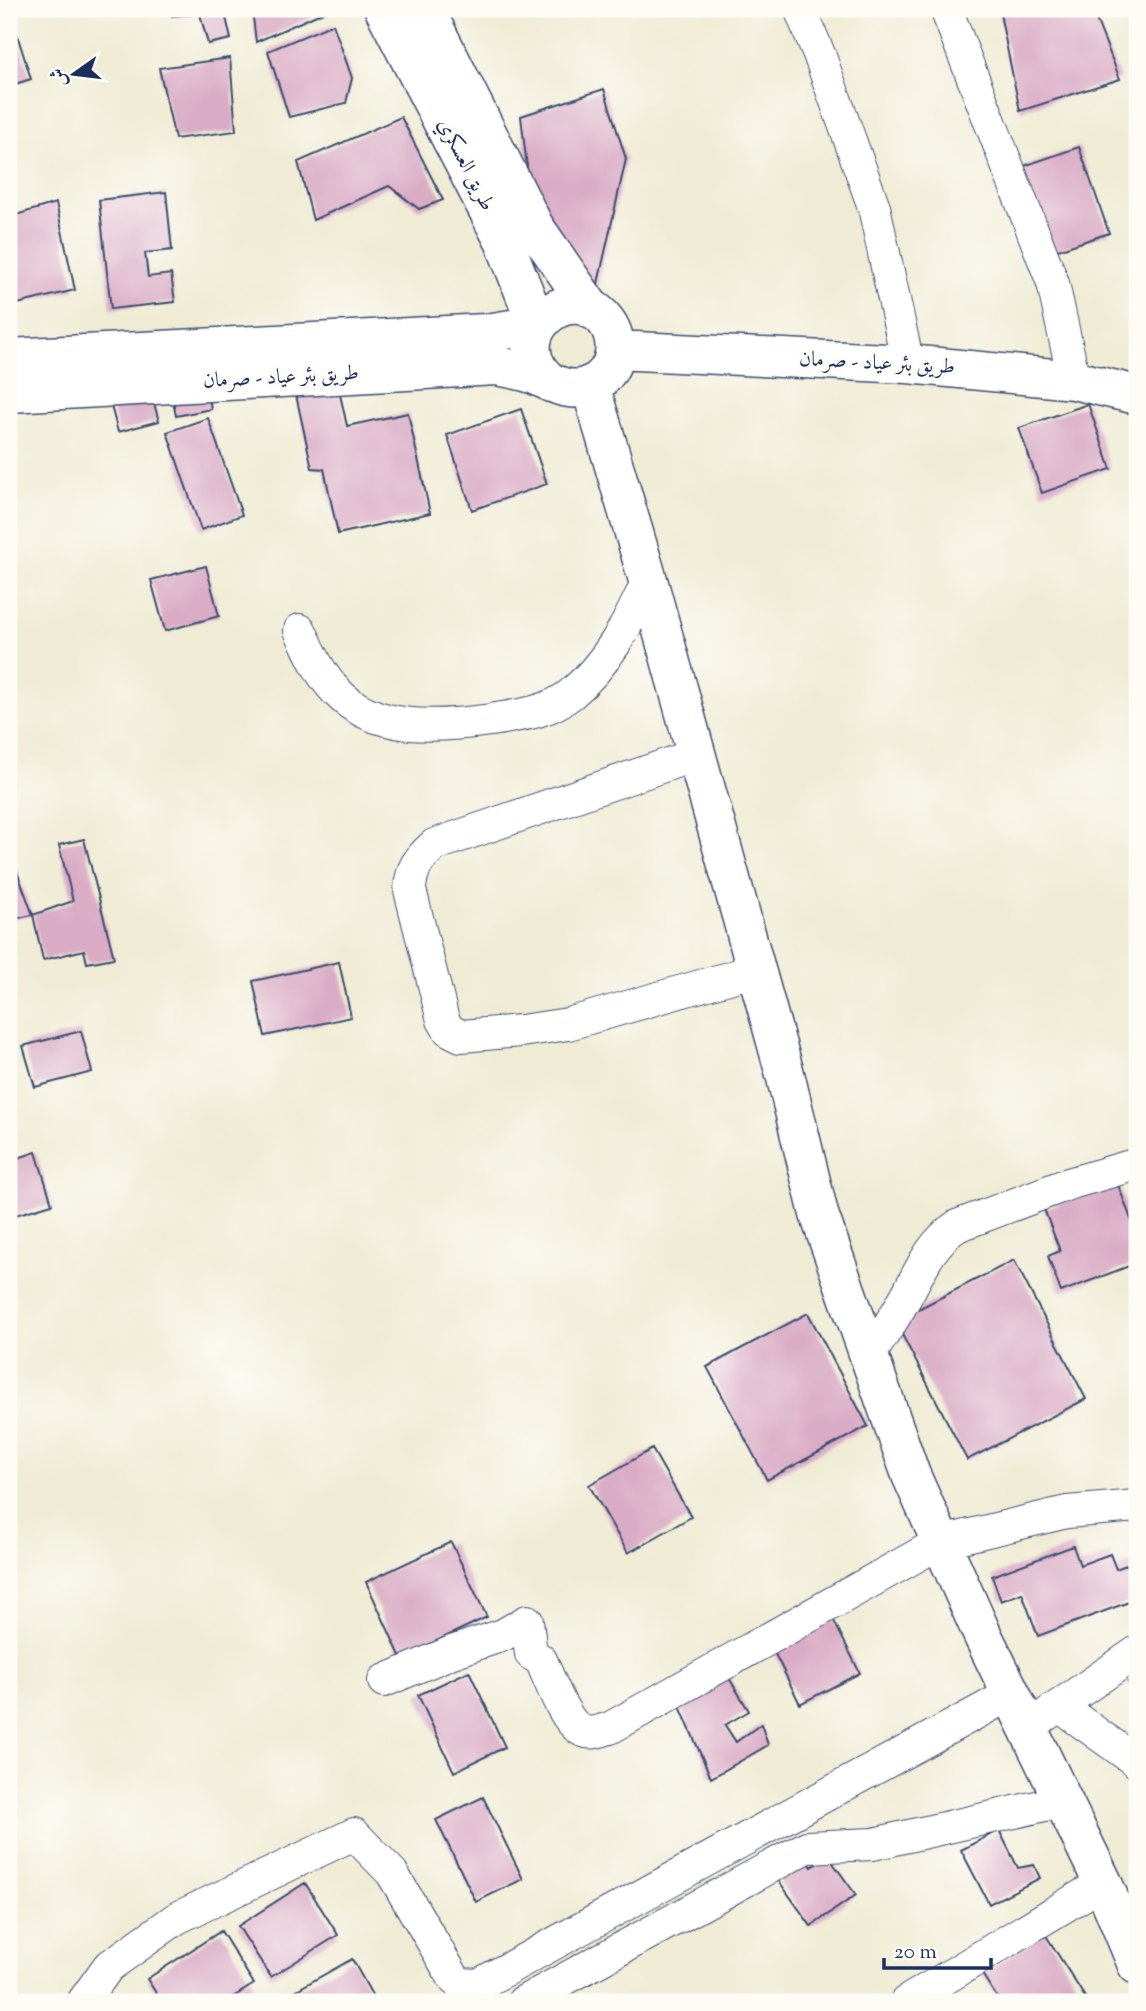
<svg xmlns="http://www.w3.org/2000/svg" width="1146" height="2011" viewBox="0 0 1146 2011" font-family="'Sorts Mill Goudy',Amiri,serif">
  <rect width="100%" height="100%" fill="#fdfcf7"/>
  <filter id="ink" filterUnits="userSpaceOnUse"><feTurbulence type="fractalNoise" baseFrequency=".0143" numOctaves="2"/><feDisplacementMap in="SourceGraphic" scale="14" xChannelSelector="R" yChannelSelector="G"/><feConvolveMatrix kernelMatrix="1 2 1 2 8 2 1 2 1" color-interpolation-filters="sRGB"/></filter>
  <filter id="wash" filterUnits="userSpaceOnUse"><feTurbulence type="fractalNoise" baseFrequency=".00686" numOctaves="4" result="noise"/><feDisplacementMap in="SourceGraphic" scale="28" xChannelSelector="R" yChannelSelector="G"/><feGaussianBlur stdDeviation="1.57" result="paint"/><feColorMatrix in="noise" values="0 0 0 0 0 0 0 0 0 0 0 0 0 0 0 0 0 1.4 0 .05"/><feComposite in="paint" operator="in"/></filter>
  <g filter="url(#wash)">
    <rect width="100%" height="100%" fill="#efebd4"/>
    <g id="blocks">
      <path fill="#d9abc5" d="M9,9L31,79L9,86Z
        M171,9H224L231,39L208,44L200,14L172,16Z
        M252,9H330L256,42Z
        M999,9H1092L1120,79L1020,111Z
        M333,24L352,78L346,103L289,117L268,51Z
        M230,58L236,131L175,139L159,68Z
        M604,89L626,159L592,310L534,226L521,116Z
        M401,117L443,200L419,209L389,186L313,220L298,162Z
        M1079,147L1109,233L1049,253L1018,168Z
        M166,192L172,250L145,253L148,277L171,274L175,302L111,309L99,200Z
        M56,203L75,290L9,306V217Z
        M336,376L347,426L408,413L430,513L338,534L324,469L312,468L294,386Z
        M206,382L211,409L176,416L171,390Z
        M150,390L159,421L118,432L110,402Z
        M1088,404L1111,469L1042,493L1019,428Z
        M521,409L547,484L472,510L447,435Z
        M208,418L242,515L201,530L167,432Z
        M206,566L219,616L165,631L151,580Z
        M84,839L114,958L87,963L84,950L43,960L33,915L9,920V850L33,915L73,901L59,845Z
        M339,962L351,1017L265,1036L253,981Z
        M81,1031L92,1072L35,1087L23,1046Z
        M36,1152L52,1204L9,1217V1161Z
        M1117,1182L1137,1235V1263L1061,1292L1048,1256L1060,1251L1044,1209Z
        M1014,1260L1086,1399L967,1460L895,1321Z
        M808,1313L868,1426L767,1480L707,1367Z
        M652,1449L691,1517L628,1553L589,1485Z
        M451,1542L487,1617L401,1658L366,1582Z
        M1073,1546L1080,1565L1110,1554L1116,1569L1137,1561V1599L1038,1636L1022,1593L1001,1601L992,1576Z
        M829,1611L860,1673L800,1704L769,1642Z
        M469,1671L505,1747L454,1772L418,1695Z
        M726,1673L749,1711L725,1725L736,1742L761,1724L768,1745L711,1778L678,1702Z
        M1137,1680V1694L1128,1682Z
        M483,1797L523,1879L476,1902L436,1820Z
        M999,1830L1018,1868L1034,1865L1040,1878L989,1904L961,1850Z
        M828,1856L856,1895L811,1926L776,1877L805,1857L812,1867Z
        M305,1883L338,1935L271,1977L238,1926Z
        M221,1931L254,1984L225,2002H162L147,1979Z
        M1045,1934L1088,2002H1000L982,1974Z
        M352,1959L376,2002H291L288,1995Z"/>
    </g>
  </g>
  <g filter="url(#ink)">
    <use href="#blocks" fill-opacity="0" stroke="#3b4b70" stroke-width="2"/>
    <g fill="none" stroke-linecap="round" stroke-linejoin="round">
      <defs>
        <path id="minor" d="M800,9L819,54L874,207L908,364
          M946,9L1053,283L1074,380
          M300,630C310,651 319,673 335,690C374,733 439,727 491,720C520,715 547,713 571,694C608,663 629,623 648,580
          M695,755L434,845C418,859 411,869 410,890L443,1020L449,1030L461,1036L521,1031L568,1024L756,970
          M869,1356C881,1337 894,1319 904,1300C920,1272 929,1245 957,1226L1068,1184L1137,1164
          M384,1681L452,1652L503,1635L527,1621L531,1654L541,1660C549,1678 565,1724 583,1731C592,1735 602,1730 610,1728L941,1542L1067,1512L1137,1506
          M1059,1706L1137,1762
          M1027,1728L1137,1652
          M83,2002L108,1967L177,1918L354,1834L392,1873L455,1980L462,1984L478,1985L1011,1694
          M523,2002L807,1847L873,1844L1063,1801
          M906,2002L1103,1883"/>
        <path id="tertiary" d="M384,9L504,241L537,325
          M425,9L534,226L592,310
          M590,385L648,580L785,1074L819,1214L911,1475L983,1636L1103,1883L1137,1965"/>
        <path id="trunk" d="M615,350L908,364L1074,380L1137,395
          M9,358L486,333L537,325
          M9,393L496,366C508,368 520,370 532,374C551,381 566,394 588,386C601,382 612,369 614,355C616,342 613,330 605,320C569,275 497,339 551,383"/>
      </defs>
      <use href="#minor" stroke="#3b4b70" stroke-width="34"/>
      <use href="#tertiary" stroke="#3b4b70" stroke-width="41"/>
      <use href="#trunk" stroke="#3b4b70" stroke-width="41"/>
      <use href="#minor" stroke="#fff" stroke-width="32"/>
      <use href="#tertiary" stroke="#fff" stroke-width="38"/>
      <use href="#trunk" stroke="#fff" stroke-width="38"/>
    </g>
  </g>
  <g text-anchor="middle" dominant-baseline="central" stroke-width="7" stroke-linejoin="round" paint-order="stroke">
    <g font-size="21" fill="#1b2f5e" stroke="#fdfcf7">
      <text transform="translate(465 165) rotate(63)">طريق العسكري</text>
      <text transform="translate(877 364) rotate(3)">طريق بئر عياد - صرمان</text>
      <text transform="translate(281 378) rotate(-3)">طريق بئر عياد - صرمان</text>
    </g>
  </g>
  <rect width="1146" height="2011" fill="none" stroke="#fdfcf7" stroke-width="35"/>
  <g transform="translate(74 74) rotate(256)" stroke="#fdfcf7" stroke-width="5" paint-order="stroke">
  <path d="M0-5L12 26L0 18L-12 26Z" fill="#1b2f5e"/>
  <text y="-10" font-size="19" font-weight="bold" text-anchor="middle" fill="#1b2f5e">ش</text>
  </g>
  <path d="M884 1958v10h107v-10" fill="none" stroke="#1b2f5e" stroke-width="3.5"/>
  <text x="894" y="1958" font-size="21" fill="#1b2f5e" stroke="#fdfcf7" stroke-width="5" paint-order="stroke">20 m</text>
</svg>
